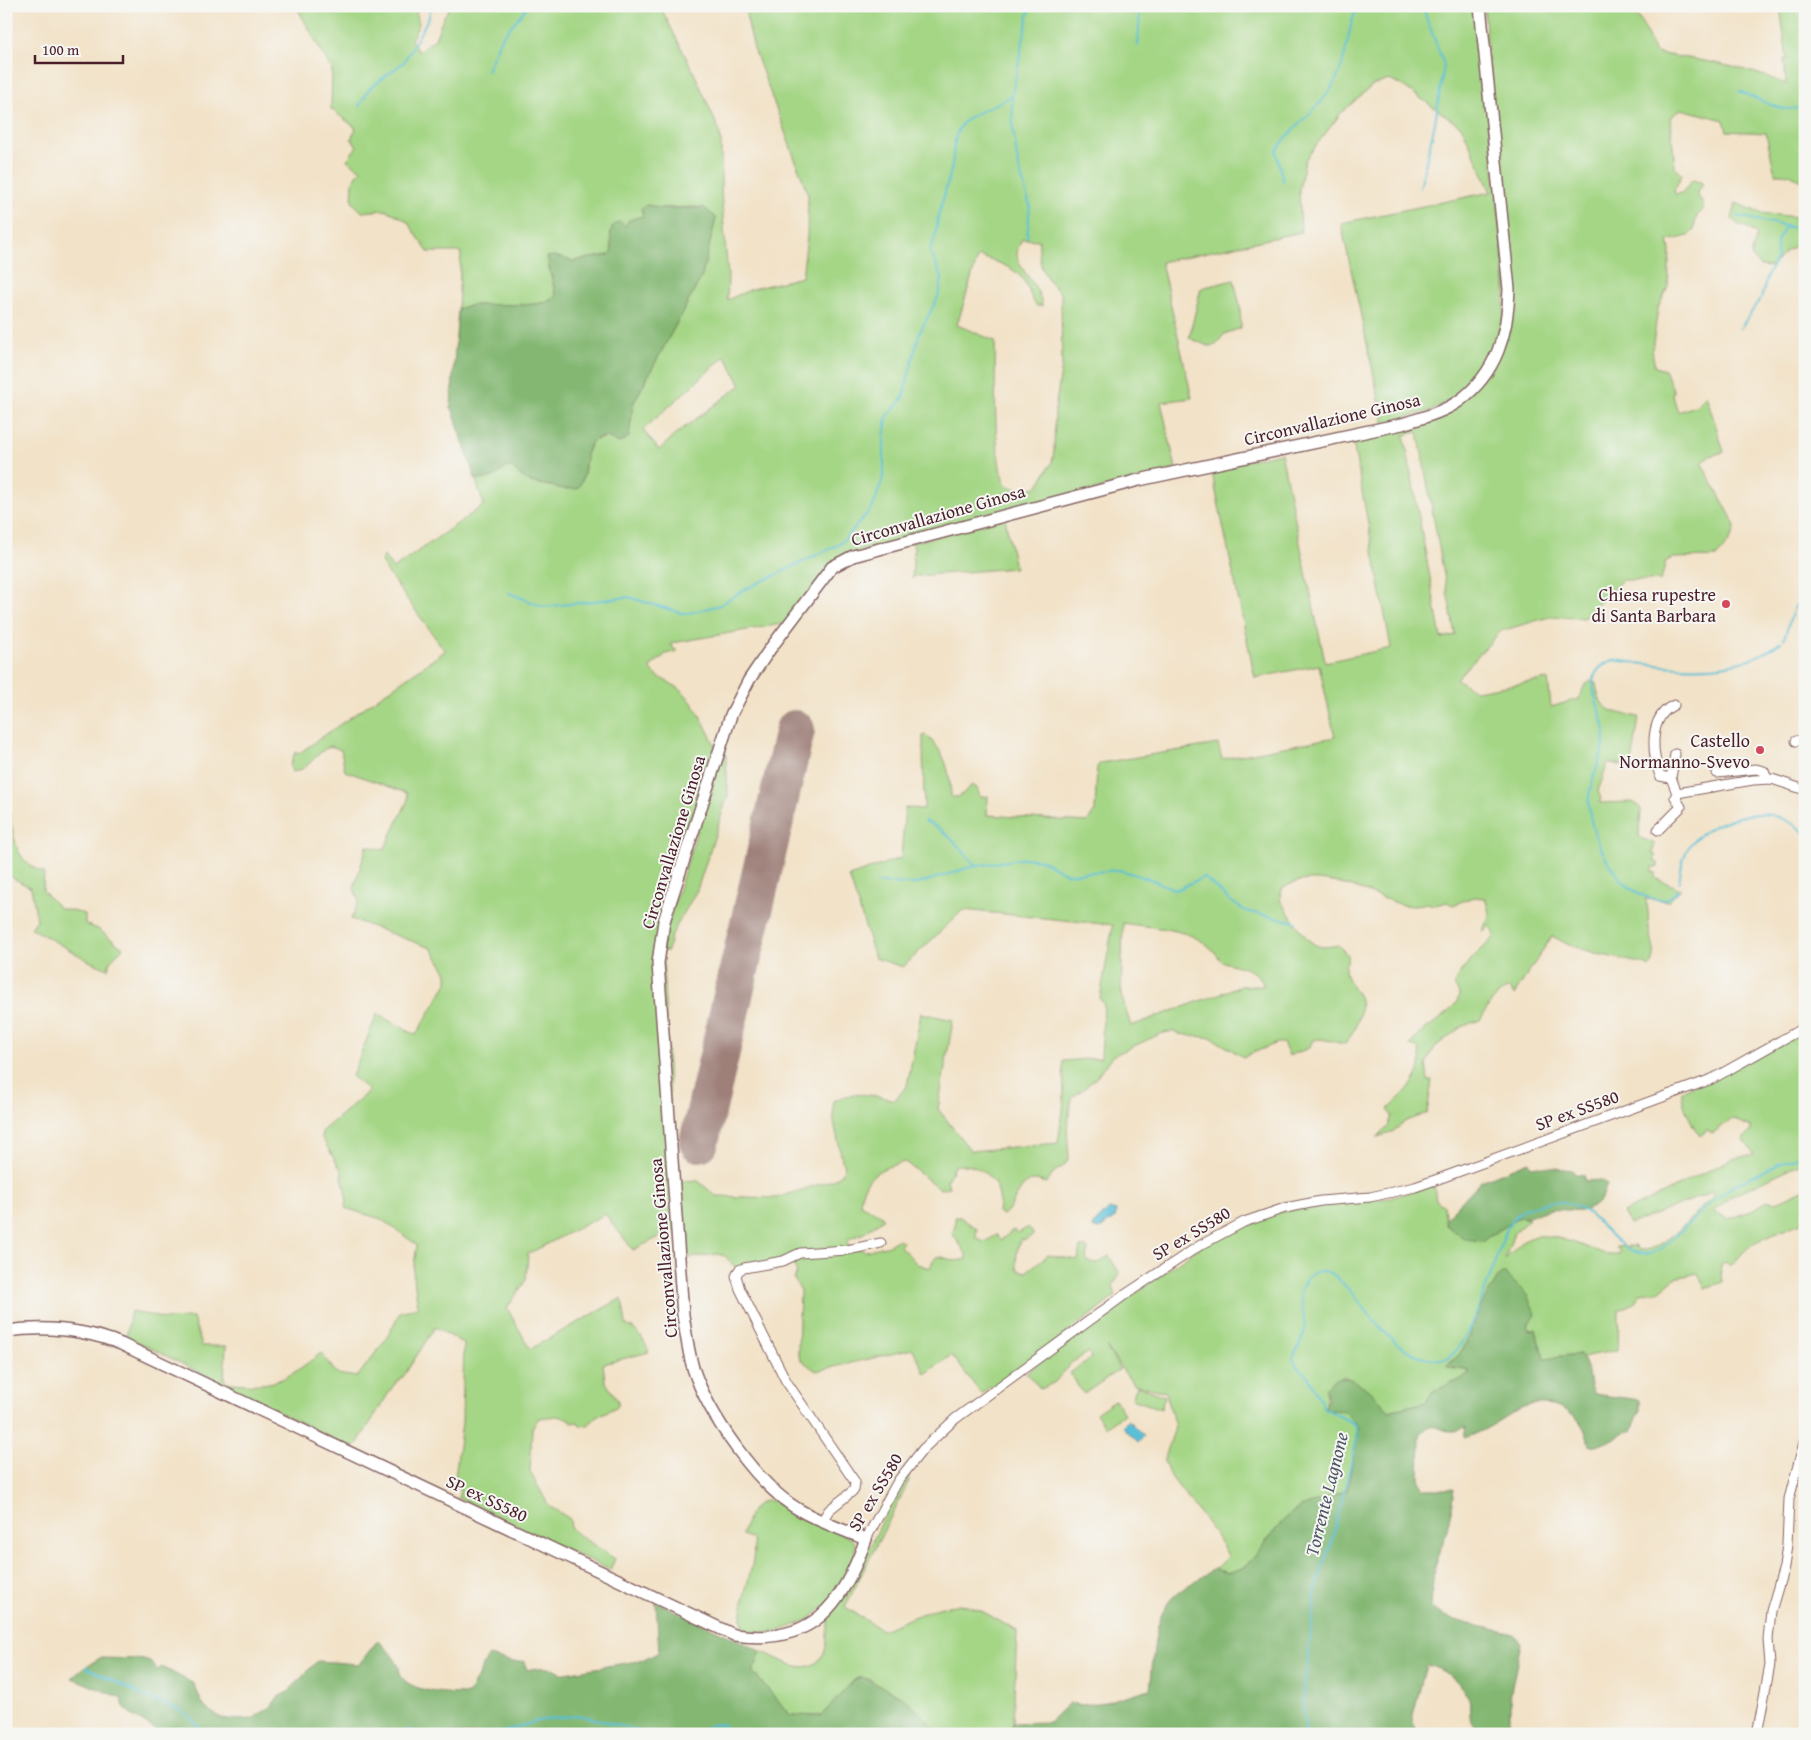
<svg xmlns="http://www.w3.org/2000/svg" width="1811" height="1740" viewBox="0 0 1811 1740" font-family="'Gentium Book Plus',serif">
  <rect width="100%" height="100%" fill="#f6f6f2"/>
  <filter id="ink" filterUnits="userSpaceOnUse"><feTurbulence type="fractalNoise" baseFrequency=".02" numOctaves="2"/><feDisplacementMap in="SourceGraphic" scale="10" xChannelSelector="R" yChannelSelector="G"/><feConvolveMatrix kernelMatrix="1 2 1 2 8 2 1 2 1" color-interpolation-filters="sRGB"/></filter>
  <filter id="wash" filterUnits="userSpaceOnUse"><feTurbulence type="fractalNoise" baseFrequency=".0096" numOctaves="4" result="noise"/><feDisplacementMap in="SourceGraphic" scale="20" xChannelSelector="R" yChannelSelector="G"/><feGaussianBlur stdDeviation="1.12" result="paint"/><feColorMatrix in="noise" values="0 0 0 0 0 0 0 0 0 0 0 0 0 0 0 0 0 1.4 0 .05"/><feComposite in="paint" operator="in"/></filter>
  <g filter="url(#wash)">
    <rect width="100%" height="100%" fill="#f2e2c7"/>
    <path fill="#a4d685" stroke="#777a58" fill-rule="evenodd" d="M296,6H415L419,24L411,40L418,52L435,39L444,16L449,9L448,6H660L697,79L719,130L721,141V191L728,277L727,300L752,289L802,277L807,237L808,194L754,49L744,6H1478L1505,281L1504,324L1488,363L1464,391L1431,411L1384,423L1341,223L1491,192L1462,127L1403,86L1389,80L1373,85L1341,113L1305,160L1299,190L1301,232L1161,262L1192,398L1161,402L1176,469L847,555L788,623L672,643L671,646L677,651L666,654L650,667C653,678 672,682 681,690C697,705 706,728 716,747L661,924L676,1229L633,1250L605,1214L528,1254L526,1280L507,1308L530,1349L622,1298L626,1325C639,1330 643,1339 649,1352L603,1364L605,1381L618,1401V1406L598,1416L588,1425L581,1426L578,1422L572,1423L570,1419L557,1416L539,1418L532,1428L530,1472L549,1506L570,1519L571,1528L577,1534L615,1559L610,1570L458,1498L460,1490L455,1478L462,1422L464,1344L435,1327L403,1377L393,1386L354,1449L126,1336L131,1311L165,1319L193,1318L202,1346H226L224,1380L226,1382C274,1389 284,1381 321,1353L337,1374L357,1377L387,1338L400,1312L418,1307L413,1271L417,1245L381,1219L345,1208L347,1201L341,1170L322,1138V1131L369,1091L352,1076L377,1014L416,1035L447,983V973L431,948L351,919L359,901L354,888L367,846L384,850L408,800L407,793L345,771L341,750L331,746C316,751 309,771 292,772L290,766L295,752L298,754L445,651L386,570L381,559L384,556L393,569L484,505L475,478C485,482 499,475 505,467H512L527,481L564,489L582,481L585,469V457L592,441L607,437L619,443L629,437L633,404L702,276L716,218L697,207L659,208L648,205L643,216L629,220L625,226H614L611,232L612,252L609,255L573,261L554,256L548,265L556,296C540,313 482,298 458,309L461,252H428L407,221L395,214L385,210L362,212L352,202L353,181L361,170L347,160L357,146L351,139L356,128L331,109L332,70ZM1022,239L1039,240C1038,266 1043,276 1061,294L1062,365L1055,410L1054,452L1052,462L1037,487C1029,489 1014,491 1007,485C992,472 996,364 995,341L957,325L978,256C993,261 1015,266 1024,281C1030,289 1030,299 1037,306H1042C1041,286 1017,269 1017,254C1017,249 1020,243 1022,239ZM725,356L741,385L676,434L659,450L643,430Z
      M1484,6H1631L1643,25L1655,53C1700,60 1744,66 1786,84L1784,61V59L1787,60L1780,6H1805V183L1790,174H1775L1766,133L1727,131L1724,120L1681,109L1670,118L1675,168L1682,174L1674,191L1675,194L1682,193L1692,180L1701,182L1703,185L1697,192L1698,196L1703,203V210L1697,216L1693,231L1688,236L1668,241L1670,250L1668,287L1658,308L1652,351L1655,367L1665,370L1674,392L1672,393L1678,412L1697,405L1706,395L1724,452L1710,456L1702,463C1707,477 1735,519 1735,528C1733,540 1723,549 1716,557L1673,558L1666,561L1661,580H1622L1584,618L1549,617L1501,631L1456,679L1476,691L1548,679L1551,707L1578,699L1585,685L1591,681L1596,683C1599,713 1613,712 1639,717L1632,764L1636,767L1608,763L1598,791L1601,799L1599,803L1633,802L1641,809L1639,837L1655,844L1652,853L1656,855L1654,861L1658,863V867H1652V872H1655V878L1681,889L1669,901L1645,899C1649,908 1648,918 1649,928C1651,941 1659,954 1650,967L1644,964L1598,954L1569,945L1552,936L1514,995L1509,988C1493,996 1489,1006 1480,1020L1461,1027L1435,1047L1426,1064L1428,1081L1432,1080L1427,1113L1406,1121L1391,1133L1377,1137L1388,1127L1392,1116L1388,1109C1405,1092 1428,1075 1418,1048L1410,1046C1418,1028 1458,1013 1459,995C1459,992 1456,988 1454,985C1460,965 1482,951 1495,936L1491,926L1483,932C1489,910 1492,922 1485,898L1473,897L1453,905L1447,902L1435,905L1426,903L1415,906L1403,905C1369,895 1315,865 1282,889L1280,900C1289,912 1304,941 1318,946C1325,948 1331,946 1338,945L1348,955C1350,961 1344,963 1345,969C1345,981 1355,987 1359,997C1365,1010 1353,1035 1345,1044L1321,1039L1313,1040L1309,1048L1289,1056L1283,1043H1277L1243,1057L1212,1038L1179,1034L1173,1031L1160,1034L1112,1056L1094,1080L1072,1098L1067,1128L1069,1159L1064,1166L1054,1172L1047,1183C1043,1183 1039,1180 1035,1180C1017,1183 1015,1207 1003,1215L998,1212C999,1205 1000,1198 998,1192C993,1174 972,1161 954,1166L947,1180L949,1187L940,1189L905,1162C881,1167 862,1176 860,1204L882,1216L883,1219L864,1233L849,1239L847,1245L866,1251L889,1245L899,1239L903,1242L900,1246L917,1264L930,1268L933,1260L938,1256L956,1261L967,1259L965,1252L952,1233L955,1227V1217H960L977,1229L976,1238L984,1242L997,1235L1001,1240L1013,1230L1018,1233L1027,1228L1034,1234L1025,1240L1021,1239C1017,1244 1015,1264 1018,1270L1026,1272L1048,1255L1078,1260L1080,1247H1086L1088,1249L1086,1258L1089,1262L1099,1263L1109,1256L1120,1274L1113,1286L1116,1296L993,1388L991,1386L981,1394L952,1355L925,1374L913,1349L816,1371L800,1359L798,1353L800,1290L794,1279L797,1272L791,1260L753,1266L735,1267L725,1256L717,1254L683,1259L677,1179L683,1181L697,1180L716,1196L776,1198L833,1180L842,1174L844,1169L834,1122L833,1101C854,1090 873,1095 895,1100L907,1086L921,1013L953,1020L938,1109L971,1151L1058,1143L1064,1102L1063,1061L1101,1058L1104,1005L1100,998L1113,925L963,910L903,967L875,958L849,876L901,858L905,808L924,809L923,736L925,735C946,751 950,772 951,797H959L972,785L977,788L980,797L988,796L987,815L1087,822L1095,811L1097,767L1100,763L1218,744L1222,759L1335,737L1319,665L1255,678L1211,468L1281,453L1325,662L1391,648L1352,437L1409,424L1468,395L1509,327ZM1418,432L1455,635L1441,638L1404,435ZM1123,923C1157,929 1202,927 1221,961C1236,967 1259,967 1264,986H1241L1131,1026L1121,995Z
      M1736,203L1760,213L1805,218V244C1789,245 1782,255 1772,267L1760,266L1751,256L1757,234L1742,225H1738L1732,219Z
      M1234,280L1240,306L1241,328L1224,334L1216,345L1208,346L1189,338L1201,288Z
      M1005,518L1015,568L915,576L912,579L914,546L911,543Z
      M725,743L728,795L697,890L671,936L668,951H663L664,936Z
      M6,799C14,821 10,855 34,868C39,870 39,872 44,872L43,891L59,908L85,914V924L98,929L123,948L110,961L108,969L91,962L31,928L37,920L31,888L6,874Z
      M1798,1034L1805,1041L1800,1049L1805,1055V1161L1730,1197L1714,1212L1728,1219L1748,1212L1768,1201L1777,1202L1805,1189V1222C1798,1223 1756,1242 1750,1246C1742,1252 1738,1260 1730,1266L1726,1262L1720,1265L1722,1282L1705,1289L1698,1273L1675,1278L1659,1291L1640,1293L1635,1303L1619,1310L1618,1350L1583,1357L1580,1354L1544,1358L1535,1329L1529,1330L1527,1326L1534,1316L1527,1296L1506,1274C1496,1287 1485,1299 1478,1313C1467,1335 1468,1351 1446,1366C1454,1371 1463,1368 1470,1372L1460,1380L1433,1391L1426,1402L1389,1411L1366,1389L1344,1376L1325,1389L1327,1410L1345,1411L1359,1427L1347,1490L1288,1515L1245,1567L1228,1573L1214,1569L1229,1557L1215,1534L1169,1474L1164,1461L1175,1427L1166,1392L1133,1384L1106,1347L1120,1369L1084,1394L1070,1373L1091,1358L1089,1352L1071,1363L1055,1382L1041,1389L1026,1373L1205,1243L1264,1215L1320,1205L1390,1198L1434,1185L1436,1200L1444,1206L1446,1225L1482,1241L1520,1217L1529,1219L1514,1233L1505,1259C1513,1251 1521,1241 1532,1237C1549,1231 1591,1249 1608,1255H1618L1620,1252L1616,1247L1635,1246L1639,1250C1663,1253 1696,1212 1713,1196L1712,1192L1630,1224L1623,1213L1732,1159L1754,1154L1743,1139L1751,1131V1127L1732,1119L1713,1133L1707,1130L1700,1136C1693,1127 1680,1102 1682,1091Z
      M1137,1386L1165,1396L1161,1409L1132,1399Z
      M1115,1400L1124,1414L1105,1427L1096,1413Z
      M909,1475V1481L845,1607L882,1630C904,1622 944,1600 967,1606C984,1610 1000,1622 1015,1630L1017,1631L1013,1723L1010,1734H941L905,1698L879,1686L870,1679L857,1678L821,1716L790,1715L753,1672L761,1651C775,1657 799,1673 814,1664C834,1652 822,1631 831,1615C835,1606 844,1599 849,1591C870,1553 883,1510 909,1475Z
      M770,1500L849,1537L855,1543V1556L834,1598L808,1620L777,1632L745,1631C733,1602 761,1563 752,1539L742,1535C747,1520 752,1501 770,1500Z"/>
    <path fill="#83b772" stroke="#666b4e" d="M647,205L659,208H705L716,218L702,276L633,404L629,437L619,443L607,437C576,437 592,473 577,489H564L527,481L511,467H505C499,476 486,482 475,478L452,408L449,407L451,405L458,309C481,298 541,313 556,296L547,257L554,256L573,261L609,255L612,252C611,242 607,223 620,222L625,226L629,220L643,216L641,208Z
      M1529,1162L1531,1167L1538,1166L1572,1170L1575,1174L1584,1175L1585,1181L1602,1180L1607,1185C1604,1190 1604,1195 1601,1199C1587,1218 1564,1206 1545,1211C1535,1213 1531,1219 1520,1217L1482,1241L1465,1239L1446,1225L1445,1219L1481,1181Z
      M1502,1274H1506L1527,1295L1536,1314L1527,1326L1529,1330L1535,1329L1544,1358L1580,1354C1591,1367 1587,1386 1594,1394L1640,1400V1410L1632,1431C1617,1434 1607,1445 1591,1447C1588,1438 1585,1429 1580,1422C1566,1404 1539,1399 1519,1409C1501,1419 1485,1432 1464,1438L1466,1427C1462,1428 1457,1431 1454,1431C1437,1432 1437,1419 1420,1434L1419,1478L1423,1489H1453L1454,1497L1446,1534L1434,1566L1431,1608C1456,1625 1485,1626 1514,1634L1521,1644L1510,1696V1720L1504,1729C1490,1735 1473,1732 1470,1715C1469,1709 1471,1702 1468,1696C1461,1681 1442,1668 1426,1665L1413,1715V1722L1417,1731L1416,1734H1010L1013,1723L1049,1722L1069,1703L1083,1705L1106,1702L1150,1689C1154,1661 1152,1620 1172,1598C1183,1587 1201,1578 1214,1569L1228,1573L1245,1567L1288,1515L1301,1507L1347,1490L1359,1427L1344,1411L1330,1410L1325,1408L1328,1399L1325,1389C1343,1360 1374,1394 1389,1411L1426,1402L1433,1391L1460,1380L1470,1372C1465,1368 1454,1370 1446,1366C1467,1352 1467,1337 1477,1315C1482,1302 1491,1290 1498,1277Z
      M656,1602L761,1651L753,1672L790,1715L821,1716L854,1680L862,1677L905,1698L941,1734H161C147,1721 125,1718 121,1698L72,1678L85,1667L100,1658L140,1659L150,1662L158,1670L162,1667L194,1684L202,1703L211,1712L221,1718L239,1720L252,1719L271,1707L278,1697L288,1692L317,1661L359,1664L378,1640C386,1648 393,1655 398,1665C400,1668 399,1673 401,1676C411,1693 452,1694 469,1694L488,1656L513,1662L524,1661L527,1670C539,1667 547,1667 558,1670L559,1674L644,1660L659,1652Z"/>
    <path fill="#58bfd6" stroke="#516f80" d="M1109,1209L1116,1211L1115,1218L1100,1229L1093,1228V1225Z
      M1128,1420L1144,1436L1138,1442L1122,1426Z"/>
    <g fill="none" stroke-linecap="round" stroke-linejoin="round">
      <path stroke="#58bfd6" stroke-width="2" d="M1138,46L1140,6
        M487,71L501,38L528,6
        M1739,91C1759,99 1785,117 1805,105
        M1012,95L1013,129L1018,165L1030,206L1027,237
        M359,106L370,88L404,62L429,17L431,6
        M1283,181L1276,152C1292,125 1322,108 1336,80C1349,55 1346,29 1358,6
        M1420,188L1435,123L1444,65L1422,6
        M1738,216L1805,230
        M1740,329L1761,298L1768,274L1777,258V241L1786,225
        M509,593L544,607L628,597L685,614L720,605L746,589L840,544L873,507L884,475V439L887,417L903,398L919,334L938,297L942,278L930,250C938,235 935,226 940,210C944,195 949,180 952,165C954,150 953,132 965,121C978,110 997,106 1012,95L1030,6
        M1784,639L1793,610L1805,591
        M925,821C948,831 959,847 976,866
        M1679,882C1681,869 1683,855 1690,845C1704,826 1740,813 1763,814C1778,815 1794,823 1805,833
        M877,883L917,884L971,867L1025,858L1041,860L1067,874L1120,870L1155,881L1176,890L1204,877L1229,900L1245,911L1296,922
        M1678,890C1671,901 1658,901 1647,897C1614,887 1586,830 1589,797C1591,775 1605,755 1605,733C1605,709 1573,676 1613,660C1668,666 1733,680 1781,642
        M86,1667C106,1677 125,1687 146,1697C174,1709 183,1705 204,1734
        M402,1734L410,1730L417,1734
        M497,1734L537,1721L579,1715L652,1734
        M692,1734L712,1725L722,1724L732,1734
        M1306,1734L1303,1701L1316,1587L1331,1544L1358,1435L1356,1425L1324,1408L1308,1376L1297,1367L1293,1359C1296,1350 1301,1342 1304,1334C1309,1314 1289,1291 1312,1274C1319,1269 1327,1271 1334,1275C1372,1307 1389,1363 1448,1359C1472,1339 1488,1280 1499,1250C1504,1236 1507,1224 1518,1214C1526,1207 1536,1205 1546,1203C1598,1194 1607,1253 1646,1254C1659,1254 1671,1240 1680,1232C1693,1220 1705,1206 1719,1196C1741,1180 1779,1162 1805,1155"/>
      <path stroke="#9e8079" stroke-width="40" d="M699,1142L795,730"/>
    </g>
  </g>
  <g filter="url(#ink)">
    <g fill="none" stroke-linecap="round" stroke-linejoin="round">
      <defs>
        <path id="minor" d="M1796,741L1805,739
          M1717,773L1756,769L1764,771L1767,779
          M1671,778L1660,776C1652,753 1648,717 1674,705
          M1677,793L1753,780L1772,779L1805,790
          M1658,830L1681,807L1675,797L1677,793L1671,778L1675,754
          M822,1521L829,1510L854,1490L855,1482L786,1381L740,1289L736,1276L739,1270L744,1268L783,1261L800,1253L847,1250L881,1243
          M866,1539L898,1481L923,1449L955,1419L1123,1296L1199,1246L1244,1222L1285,1208L1321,1201L1370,1197L1415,1187L1441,1178L1712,1079L1805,1027
          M1757,1734L1770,1665L1768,1639L1771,1611L1784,1567L1787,1545L1789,1499L1805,1439"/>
        <path id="major" d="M6,1331C46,1326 84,1329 121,1344L734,1635C813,1646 841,1606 866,1539C845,1531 823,1523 803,1512C759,1489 708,1414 693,1368C688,1351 686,1333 683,1315L658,963L664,921L731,715L749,680L770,649L832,567L853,556L1139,480L1402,424C1421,418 1442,413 1459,401C1497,373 1508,333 1509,289L1480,6"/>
      </defs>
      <use href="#minor" stroke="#856362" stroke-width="11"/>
      <use href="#major" stroke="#856362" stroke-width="14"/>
      <use href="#minor" stroke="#fff" stroke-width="9"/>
      <use href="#major" stroke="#fff" stroke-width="11"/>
    </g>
  </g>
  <g fill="#d1495b" stroke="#f6f6f2" stroke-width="2">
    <circle cx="1726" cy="604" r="5"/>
    <circle cx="1760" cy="750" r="5"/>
  </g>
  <g text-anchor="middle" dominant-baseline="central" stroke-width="4" stroke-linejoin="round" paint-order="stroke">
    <g font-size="18" fill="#4a1f2b" stroke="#f6f6f2">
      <text transform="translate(1332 419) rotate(-13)">Circonvallazione Ginosa</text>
      <text transform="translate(938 515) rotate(-16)">Circonvallazione Ginosa</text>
      <text transform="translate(673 842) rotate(-73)">Circonvallazione Ginosa</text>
      <text transform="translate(1577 1110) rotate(-20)">SP ex SS580</text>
      <text transform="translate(1191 1233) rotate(-31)">SP ex SS580</text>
      <text transform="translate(663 1248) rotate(-95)">Circonvallazione Ginosa</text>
      <text transform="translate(875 1492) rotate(-59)">SP ex SS580</text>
      <text transform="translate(487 1498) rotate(25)">SP ex SS580</text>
    </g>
    <g font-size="18" fill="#4a1f2b" stroke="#f6f6f2" text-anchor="end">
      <text x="1716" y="594">Chiesa rupestre<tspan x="1716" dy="21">di Santa Barbara</tspan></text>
      <text x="1750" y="740">Castello<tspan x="1750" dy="21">Normanno-Svevo</tspan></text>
    </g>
    <g font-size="19" font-style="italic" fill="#4f5767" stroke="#f6f6f2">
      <text transform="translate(1326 1494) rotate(-76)">Torrente Lagnone</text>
    </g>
  </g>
  <rect width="1811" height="1740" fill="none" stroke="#f6f6f2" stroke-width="25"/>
  <path d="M35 55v8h88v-8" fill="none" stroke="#4a1f2b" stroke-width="2.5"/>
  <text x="42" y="55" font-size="15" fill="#4a1f2b" stroke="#f6f6f2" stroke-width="4" paint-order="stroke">100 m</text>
</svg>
